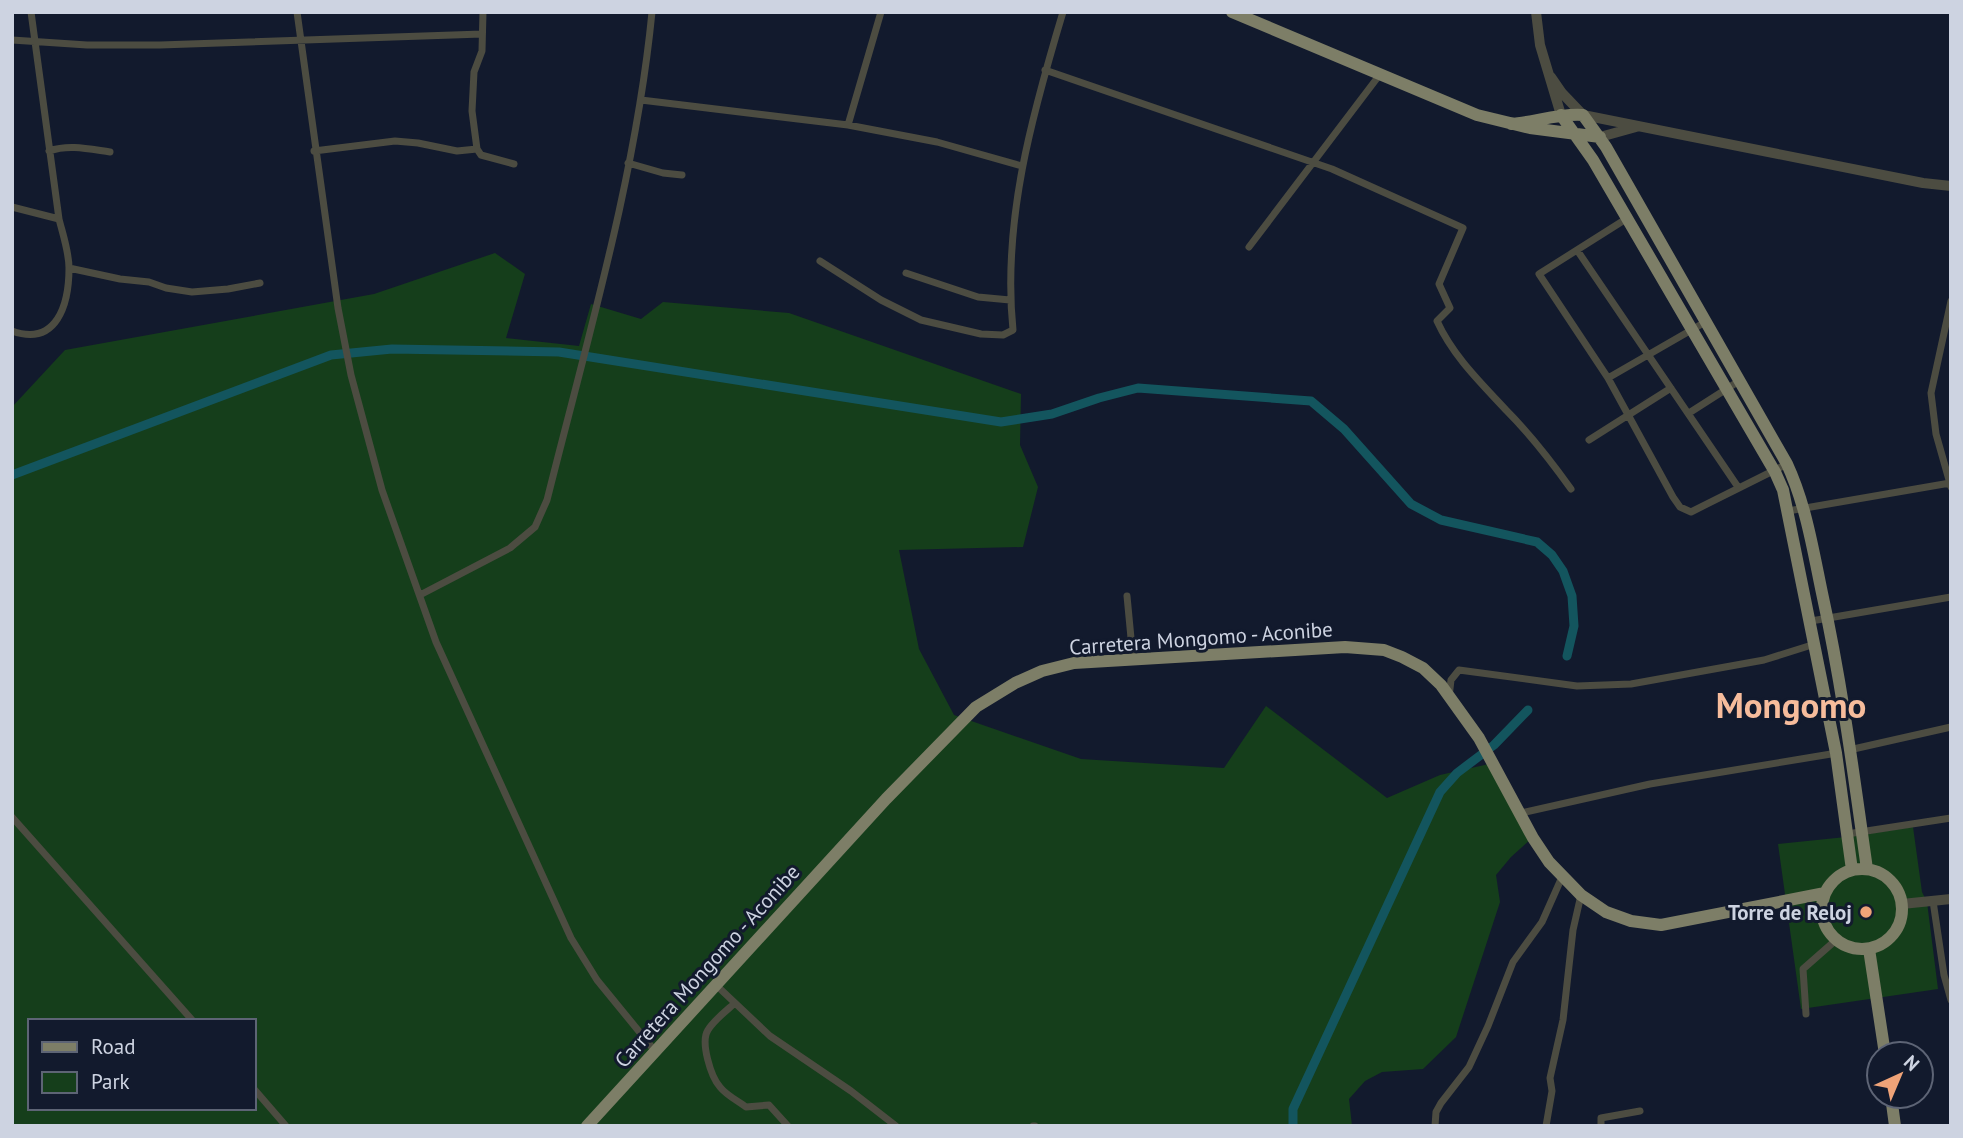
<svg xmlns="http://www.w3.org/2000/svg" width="1963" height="1138" viewBox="0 0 1963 1138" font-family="'PT Sans',sans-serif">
  <rect width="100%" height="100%" fill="#121a2d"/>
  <path fill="#153e1b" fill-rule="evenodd" d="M495,253L525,274L506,338L579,346L591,304L641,319L663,302L789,313L1021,394L1020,445L1038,487L1023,547L899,550L919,649L954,715L1081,759L1224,768L1266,706L1387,798L1440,775L1489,764L1531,839L1511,857L1496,875L1500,902L1456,1037L1423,1069L1382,1072L1365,1081L1349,1099L1352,1126H12V407L65,350L374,294ZM30,1021H254V1108H30Z
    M1913,827L1922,892L1927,902L1938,989L1801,1009L1778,844L1846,837Z"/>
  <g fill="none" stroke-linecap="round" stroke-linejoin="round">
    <path stroke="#13555e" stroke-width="9" d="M12,475L331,355L392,349L559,352L1001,422L1052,414L1099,398L1138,388L1311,401L1344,429L1411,504L1441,520L1537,542L1552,555L1563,571L1572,596L1574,626L1567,656
      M1293,1126V1109L1440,792L1457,773L1494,745L1528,710"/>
    <path stroke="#4c4c41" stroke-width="7" d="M297,12L338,308L351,375L382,490L436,642L571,938L597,980L655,1051
      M483,12L482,51L474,72L472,111L477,149L481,155L514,164
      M12,40L87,45H160L482,34
      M1045,70L1332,169L1463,228L1439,284L1450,308L1437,321C1453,356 1480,382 1506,410C1530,434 1551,461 1571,489
      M641,100L848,125L937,142L1022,166
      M848,125L881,12
      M49,151C69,144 89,149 110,152
      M314,151L395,141L418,143L457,151L477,149
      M628,163L663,173L682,175
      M12,207L59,219L31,12
      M1626,219L1539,274L1608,378L1673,497L1680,507L1691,512L1787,464
      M1249,247L1381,73
      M1577,250L1738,487
      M820,261L881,300L921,320L981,334L1003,335L1013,330C1002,222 1032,115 1063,12
      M69,268L120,279L149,282L166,288L192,292L228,289L260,283
      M906,273L978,297L1010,300
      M1951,301L1931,393L1936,434L1951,487
      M12,331C57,347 69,304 69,268C69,252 63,235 59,219
      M1608,378L1707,321
      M1689,413L1739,381
      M1589,440L1671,388
      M1788,511L1950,483
      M420,595L510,548L535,527L547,500C587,340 636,176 652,12
      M1127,596L1133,659
      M1811,621L1951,597
      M1449,697L1451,680L1459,670L1577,686L1631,684L1764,660L1815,644
      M1849,750L1951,727
      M1521,813L1650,784L1837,753
      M12,817L193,1021
      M1847,834L1951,818
      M1933,901L1944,975L1951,1000
      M716,985L770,1036L851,1091L896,1126
      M735,1003C726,1011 714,1020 708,1030C700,1042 711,1077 720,1087C726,1095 738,1101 746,1107L769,1105L788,1126
      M1806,1014L1803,969L1836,940
      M254,1089L286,1126
      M1033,1126H1035
      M1435,1126L1436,1112L1441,1103L1469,1067L1488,1026L1513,962L1542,922L1562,877
      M1546,1126L1552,1091L1550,1078L1563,1020L1573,930L1581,895
      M1601,1126V1118L1640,1111"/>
    <path stroke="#4c4c41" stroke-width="10" d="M1536,12L1540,45L1561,115
      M1551,77L1562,93L1583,115L1923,183L1951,186
      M1600,137L1636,127
      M1902,904L1951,899"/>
    <path stroke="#7d7e67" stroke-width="12" d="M1232,12L1477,115L1530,128L1600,137
      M1561,115L1593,160L1775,472L1783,490L1836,753L1852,870
      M1511,124C1535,122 1560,113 1583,115L1606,147L1787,464C1806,505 1813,550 1822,593C1842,684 1854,777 1867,869
      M1822 909a40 40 0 1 1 80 0a40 40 0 1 1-80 0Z
      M1869,949L1885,1054
      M1891,1096L1895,1126
      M587,1126L886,799L976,707L1015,683L1042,671L1074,663L1345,647L1384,650L1402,657L1423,668L1441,685L1479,738L1533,838L1549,862L1581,895L1606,912L1631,921L1661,925L1825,893"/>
  </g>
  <circle fill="#efa378" stroke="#121a2d" stroke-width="2.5" cx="1866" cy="912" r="7"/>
  <g text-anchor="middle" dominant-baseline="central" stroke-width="6" stroke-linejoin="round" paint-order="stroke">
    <g font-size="21" fill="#cdd3e1" stroke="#121a2d">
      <text transform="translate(1201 638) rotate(-4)">Carretera Mongomo - Aconibe</text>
      <text transform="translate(707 966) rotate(-48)">Carretera Mongomo - Aconibe</text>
    </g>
    <g font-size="21" font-weight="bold" fill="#cdd3e1" stroke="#121a2d" text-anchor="end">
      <text x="1852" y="912">Torre de Reloj</text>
    </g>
    <g font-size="35" font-weight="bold" fill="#f6bc9c" stroke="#121a2d">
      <text x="1791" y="705">Mongomo</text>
    </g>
  </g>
  <rect width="1963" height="1138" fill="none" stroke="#cdd3e1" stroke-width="28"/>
  <rect x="28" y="1019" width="228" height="91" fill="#121a2d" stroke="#5d6475" stroke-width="2"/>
  <rect x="42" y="1042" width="35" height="10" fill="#7d7e67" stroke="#5d6475" stroke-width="2"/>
  <text x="91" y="1054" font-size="21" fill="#cdd3e1">Road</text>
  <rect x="42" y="1072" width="35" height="21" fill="#153e1b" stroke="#5d6475" stroke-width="2"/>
  <text x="91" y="1089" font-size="21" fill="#cdd3e1">Park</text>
  <g transform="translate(1900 1075) rotate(44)"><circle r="33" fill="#121a2d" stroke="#5d6475" stroke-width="2"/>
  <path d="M0-5L12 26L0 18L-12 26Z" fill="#efa378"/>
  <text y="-10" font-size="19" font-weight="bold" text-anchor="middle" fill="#cdd3e1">N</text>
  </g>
</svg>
